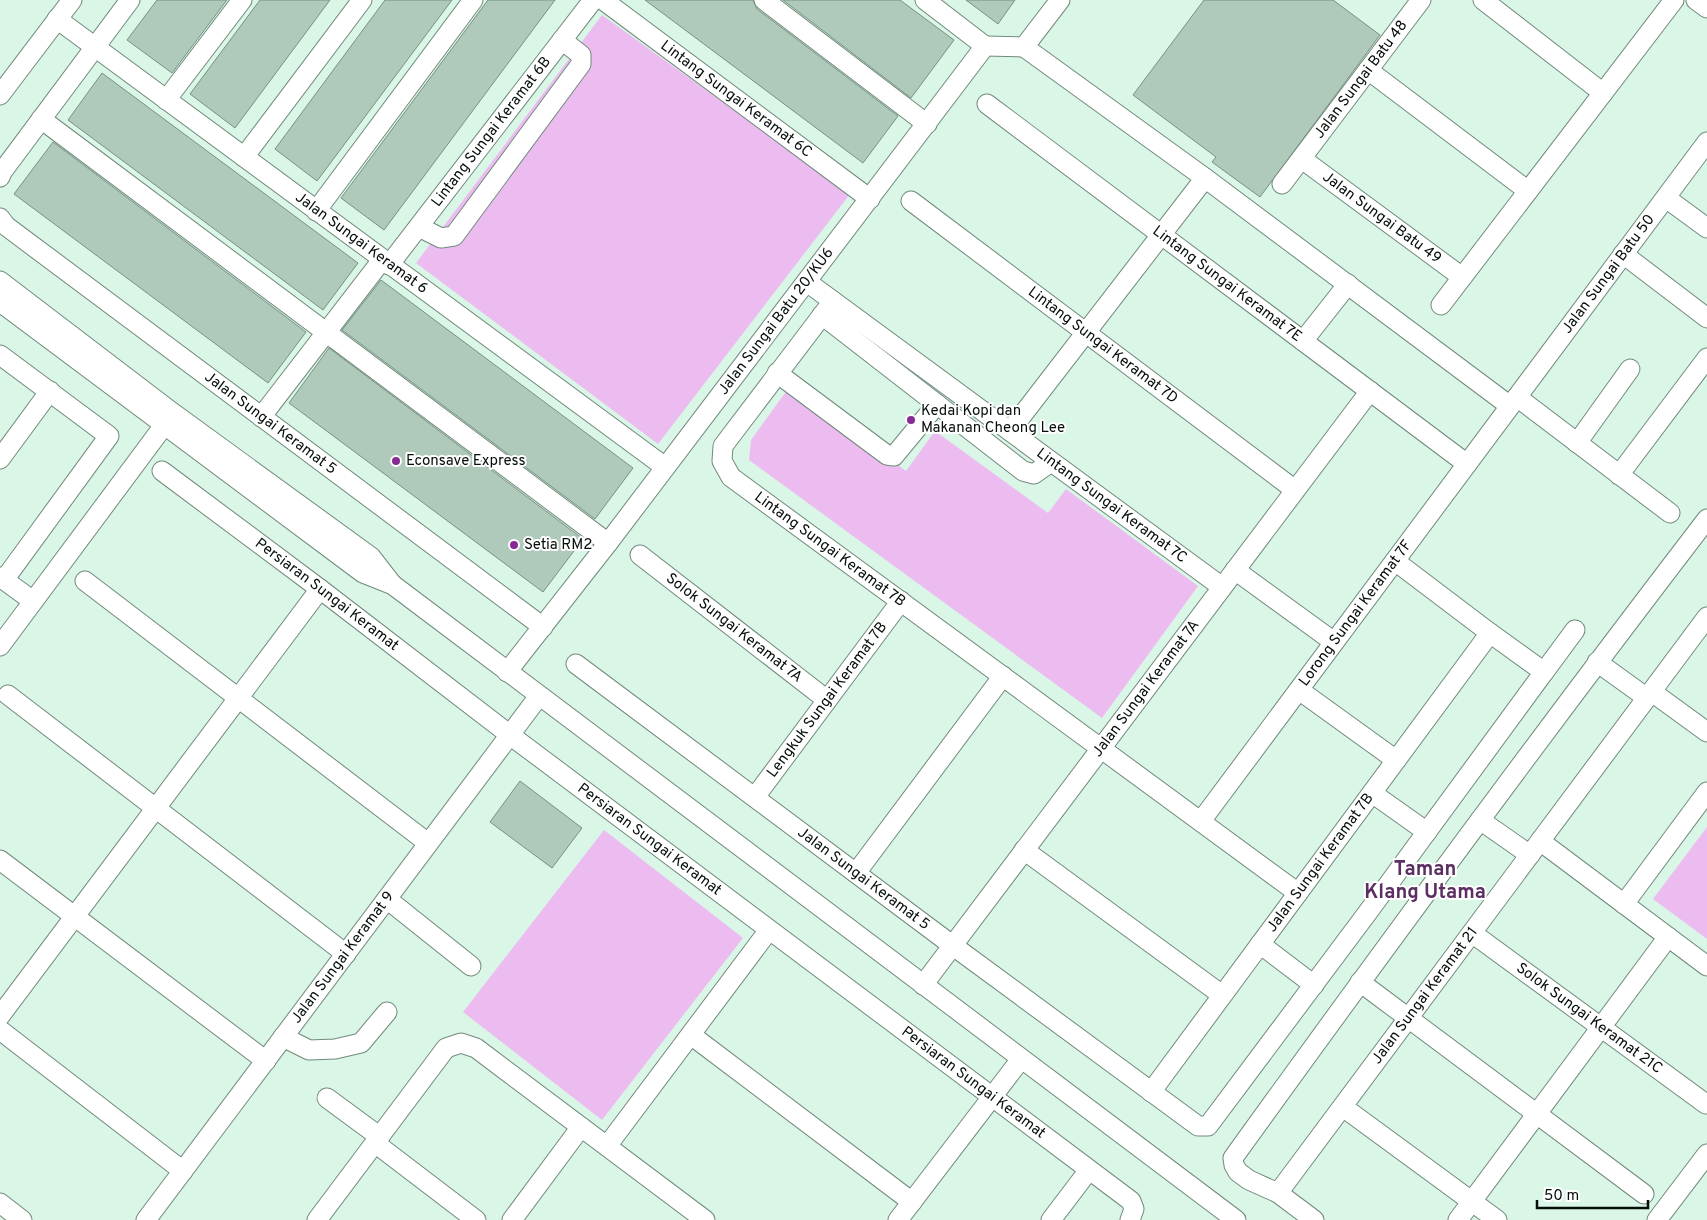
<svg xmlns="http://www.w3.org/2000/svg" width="1707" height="1220" viewBox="0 0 1707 1220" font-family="Overpass,sans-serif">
  <rect width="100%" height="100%" fill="#daf6e7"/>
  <path fill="#ecbcf1" d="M602,15L850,194L658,444L416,263Z
    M790,386L906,471L935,431L1048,513L1066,489L1198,586L1102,718L749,460L751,440Z
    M1707,827V939L1653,899Z
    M604,830L743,938L602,1120L463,1012Z"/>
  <path fill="#afcabb" stroke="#779082" d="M157,0H227L172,73L127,40Z
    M260,0H330L235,128L190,94Z
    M385,0H452L317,181L275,149Z
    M488,0H555L384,230L341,198Z
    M645,0H753L757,9L898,116L863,163Z
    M783,0H900L954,40L911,98Z
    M966,0H1015L998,24Z
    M1204,0H1333L1380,35L1260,197L1212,162L1216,157L1133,95Z
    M102,73L358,263L323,310L68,120Z
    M53,142L306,332L268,383L14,194Z
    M381,280L633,468L595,519L342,330Z
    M329,348L583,539L543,592L289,403Z
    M520,781L582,828L552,868L490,822Z"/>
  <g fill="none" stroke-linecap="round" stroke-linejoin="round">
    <defs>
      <g id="minor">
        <path id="s1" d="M603,0L870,199"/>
        <path d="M764,0L927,124"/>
        <path d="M925,0L985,46"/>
        <path d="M1483,0L1603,93"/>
        <path d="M1696,0L1707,8"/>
        <path id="s2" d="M57,19L665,467"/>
        <path d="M985,46L1024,47"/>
        <path d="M1024,47L1205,178L1510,406"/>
        <path d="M1024,47L1060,0"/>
        <path d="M1368,70L1528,191"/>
        <path d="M0,95L72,0"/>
        <path d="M166,100L242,0"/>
        <path id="s3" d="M987,104L1467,464"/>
        <path d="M41,119L608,543"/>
        <path d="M244,157L362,0"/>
        <path id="s4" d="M1302,159L1462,277"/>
        <path d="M0,177L2,172L130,0"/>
        <path id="s5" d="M1282,184L1421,0"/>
        <path d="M1666,198L1707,228"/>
        <path id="s6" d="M911,201L1295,490"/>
        <path d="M316,211L473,0"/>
        <path id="s7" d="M0,218L6,226L543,627"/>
        <path d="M419,227L441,238L454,236L581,64V55L562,40"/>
        <path d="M1623,254L1707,318"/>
        <path id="s8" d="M389,265L593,0"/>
        <path d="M0,281L173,413L371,557L392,584"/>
        <path id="s9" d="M807,282L1222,587"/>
        <path id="s10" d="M833,301L723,446L722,461L731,477L1298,893"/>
        <path d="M0,302L363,573L393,585L1236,1220"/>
        <path d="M1441,305L1674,0"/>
        <path d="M822,315L1023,471L1034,474L1051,462"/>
        <path d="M1303,341L1348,284"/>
        <path d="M0,355L109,436L4,580"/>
        <path d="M777,373L887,455L894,456L937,404"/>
        <path d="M1517,397L1670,513"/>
        <path d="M261,417L382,260"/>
        <path d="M1010,431L1205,178"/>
        <path d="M1577,443L1630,369"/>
        <path d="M0,459L50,391"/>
        <path id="s11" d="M162,471L320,589L510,735L1131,1201L1134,1209L1130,1220"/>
        <path d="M1619,475L1707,358"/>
        <path id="s12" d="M640,555L827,700"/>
        <path d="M1235,570L1334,642"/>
        <path d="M0,577L33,601"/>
        <path d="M85,581L428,843"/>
        <path d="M0,646L171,416"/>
        <path d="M1597,662L1647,698"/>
        <path id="s13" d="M576,664L952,945L1198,1126H1208L1368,912L1544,672L1490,633L1395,561"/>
        <path id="s14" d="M507,672L608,543L985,46"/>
        <path d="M1544,672L1575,630"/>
        <path d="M1299,690L1396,760"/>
        <path d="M1652,692L1707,732"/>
        <path d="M8,695L346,954"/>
        <path d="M1372,793L1427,832"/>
        <path id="s15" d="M755,797L901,601"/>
        <path d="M1480,820L1530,855"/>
        <path id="s16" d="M1201,821L1707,142"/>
        <path d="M1540,841L1707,966"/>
        <path d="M1024,850L1222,995"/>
        <path d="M0,860L266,1061"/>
        <path d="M856,873L1003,676"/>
        <path d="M387,899L471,966"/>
        <path d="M1624,904L1707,792"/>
        <path id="s17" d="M1472,933L1706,1104"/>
        <path d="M1260,944L1314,985"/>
        <path d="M1360,982L1644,1194"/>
        <path id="s18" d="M923,985L1370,391"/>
        <path d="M0,1016L320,589"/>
        <path d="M0,1030L183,1171"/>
        <path d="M691,1035L912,1202"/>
        <path d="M283,1037L309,1050L335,1049L361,1043L387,1012"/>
        <path id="s19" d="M1151,1092L1490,633"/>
        <path d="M327,1098L380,1137"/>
        <path d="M1343,1107L1497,1220"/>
        <path d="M375,1143L476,1220"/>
        <path d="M607,1146L769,930"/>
        <path id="s20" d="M1278,1193L1707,617"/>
        <path d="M0,1203L22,1220"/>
        <path id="s21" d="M146,1220L539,696"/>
        <path d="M317,1220L446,1048L461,1043L476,1048L705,1220"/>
        <path d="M512,1220L581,1127"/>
        <path d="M898,1220L1021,1059"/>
        <path d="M1051,1220L1089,1170"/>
        <path d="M1314,1220L1278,1193L1249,1180L1238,1172L1234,1165L1233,1158C1388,943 1546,729 1707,519"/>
        <path d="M1458,1220L1668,937"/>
        <path d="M1657,1220L1707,1154"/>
      </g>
    </defs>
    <use href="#minor" stroke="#718a7c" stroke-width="21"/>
    <use href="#minor" stroke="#fff" stroke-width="19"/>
  </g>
  <g fill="#882a94" stroke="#fff" stroke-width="2">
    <circle cx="911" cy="420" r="5"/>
    <circle cx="396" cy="461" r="5"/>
    <circle cx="514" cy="545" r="5"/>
  </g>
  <g text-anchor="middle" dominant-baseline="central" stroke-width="4" stroke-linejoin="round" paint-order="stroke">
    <g font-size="15" fill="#050e09" stroke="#fff">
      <text stroke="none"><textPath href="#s5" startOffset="131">Jalan Sungai Batu 48</textPath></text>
      <text stroke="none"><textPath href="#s1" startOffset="166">Lintang Sungai Keramat 6C</textPath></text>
      <text stroke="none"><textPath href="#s8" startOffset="168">Lintang Sungai Keramat 6B</textPath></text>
      <text stroke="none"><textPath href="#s4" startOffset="99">Jalan Sungai Batu 49</textPath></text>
      <text stroke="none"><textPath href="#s2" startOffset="378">Jalan Sungai Keramat 6</textPath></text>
      <text stroke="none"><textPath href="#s16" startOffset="682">Jalan Sungai Batu 50</textPath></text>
      <text stroke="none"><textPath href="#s3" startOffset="300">Lintang Sungai Keramat 7E</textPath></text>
      <text stroke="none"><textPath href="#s14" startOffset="442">Jalan Sungai Batu 20/KU6</textPath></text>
      <text stroke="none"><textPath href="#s6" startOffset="240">Lintang Sungai Keramat 7D</textPath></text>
      <text stroke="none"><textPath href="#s7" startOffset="340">Jalan Sungai Keramat 5</textPath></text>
      <text stroke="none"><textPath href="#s9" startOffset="378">Lintang Sungai Keramat 7C</textPath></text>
      <text stroke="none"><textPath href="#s10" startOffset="338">Lintang Sungai Keramat 7B</textPath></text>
      <text stroke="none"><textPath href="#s11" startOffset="206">Persiaran Sungai Keramat</textPath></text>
      <text stroke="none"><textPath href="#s16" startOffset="259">Lorong Sungai Keramat 7F</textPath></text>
      <text stroke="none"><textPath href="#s12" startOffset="119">Solok Sungai Keramat 7A</textPath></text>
      <text stroke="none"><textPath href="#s18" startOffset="371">Jalan Sungai Keramat 7A</textPath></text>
      <text stroke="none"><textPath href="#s15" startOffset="121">Lengkuk Sungai Keramat 7B</textPath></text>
      <text stroke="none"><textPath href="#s11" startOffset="611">Persiaran Sungai Keramat</textPath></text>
      <text stroke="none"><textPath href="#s19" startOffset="285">Jalan Sungai Keramat 7B</textPath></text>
      <text stroke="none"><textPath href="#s13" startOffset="359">Jalan Sungai Keramat 5</textPath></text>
      <text stroke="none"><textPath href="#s21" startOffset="328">Jalan Sungai Keramat 9</textPath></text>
      <text stroke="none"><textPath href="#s20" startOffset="246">Jalan Sungai Keramat 21</textPath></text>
      <text stroke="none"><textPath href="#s17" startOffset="145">Solok Sungai Keramat 21C</textPath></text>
      <text stroke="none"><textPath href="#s11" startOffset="1016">Persiaran Sungai Keramat</textPath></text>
    </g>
    <g font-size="15" fill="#050e09" stroke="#fff" text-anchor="start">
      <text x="921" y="411">Kedai Kopi dan<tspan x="921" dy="17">Makanan Cheong Lee</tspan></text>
      <text x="406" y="461">Econsave Express</text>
      <text x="524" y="545">Setia RM2</text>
    </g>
    <g font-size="20" font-weight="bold" fill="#5c2f62" stroke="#fff">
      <text x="1425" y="870">Taman<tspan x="1425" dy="23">Klang Utama</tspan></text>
    </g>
  </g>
  <path d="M1537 1200v8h111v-8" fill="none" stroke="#050e09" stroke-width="2.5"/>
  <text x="1544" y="1200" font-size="15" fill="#050e09" stroke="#ffffff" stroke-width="4" paint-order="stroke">50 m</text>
</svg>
